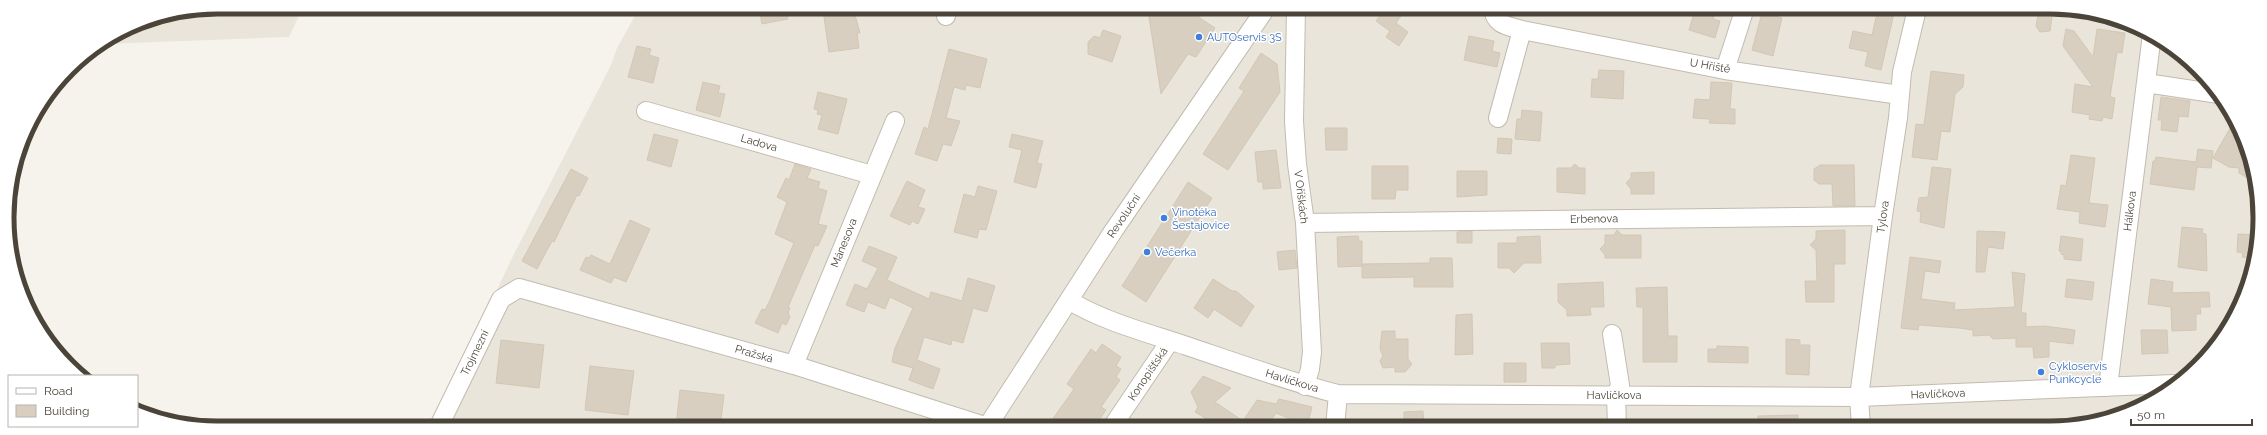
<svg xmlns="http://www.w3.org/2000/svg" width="2267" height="435" viewBox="0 0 2267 435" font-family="Raleway,sans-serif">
  <rect width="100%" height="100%" fill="#f6f3ec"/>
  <path fill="#eae5da" d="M217,7H303L289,37L105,44L137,23Z
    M640,7L2077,9L2155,35L2216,89L2253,163L2258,245L2238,311L2198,367L2142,406L2063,428L433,426L512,258L611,65L617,48Z"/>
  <path fill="#d8cfc1" stroke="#d3c7b4" d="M759,8H786L788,19L762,24Z
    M838,8H853L860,33H857L859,48L829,52L823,10Z
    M1154,8H1185L1215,28L1196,57L1188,54L1161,94L1148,10Z
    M1385,8H1396L1403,13L1396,23L1408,32L1399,46L1386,37L1390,31L1376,21Z
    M1698,8L1716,11L1713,19L1720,21L1715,38L1689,30L1694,13L1697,14Z
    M1878,9H1895L1881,70L1865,66L1868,52L1849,48L1853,31L1872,35Z
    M1762,13L1782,18L1773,56L1752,50Z
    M2038,15L2052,17L2050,31L2040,32L2036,26Z
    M2066,29L2074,31L2093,57L2097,29L2125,33L2122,53L2117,52L2110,97L2115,98L2112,119L2103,117L2102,121L2089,119L2090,115L2072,112L2075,84L2093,87L2063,46Z
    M1103,30L1121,36L1112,62L1088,54V42L1094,36L1100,38Z
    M1469,36L1494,41L1492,51L1500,53L1497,67L1464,60Z
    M637,46L651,49L649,55L659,58L653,83L628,77Z
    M949,49L987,59L980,88L966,85L965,90L954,87L946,118L960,121L951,146L943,144L937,161L915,154L924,127L928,129Z
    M1261,53L1277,64L1280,92L1228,170L1203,154L1244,91L1239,88Z
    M1599,70L1624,71L1623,99L1591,97L1592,79H1598Z
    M1931,71L1964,75L1963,87L1955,94L1950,132L1941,131L1937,160L1912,157L1916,124L1924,125Z
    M703,82L720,86L718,93L725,94L720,117L696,110Z
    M1711,82L1732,83L1730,109H1735V124L1709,123L1710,119L1693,118L1695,99L1710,100Z
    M818,92L847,99L838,134L818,129L822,115L817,114L818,110L814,109Z
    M2161,97L2190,101L2188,117L2179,116L2177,132L2161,130L2162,120H2158Z
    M1522,110L1542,112L1540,141L1515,139L1517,119H1521Z
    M2233,123L2253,163L2254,182L2239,173V168L2229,167L2213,158Z
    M1325,128H1347V150H1326Z
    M654,134L678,140L671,167L647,160Z
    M1012,134L1043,141L1037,163L1042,164L1036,188L1014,182L1022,150L1009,147Z
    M1498,138L1512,139L1511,154L1497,153Z
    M2198,149L2213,151L2211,168L2197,167L2194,190L2150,184L2153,161H2155L2156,157L2196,162Z
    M1276,150L1281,188L1263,189V182H1258L1255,152Z
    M2071,155L2095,158L2089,203L2108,205L2105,227L2079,223L2080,212L2057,209L2061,185L2066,186Z
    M795,164L811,169L807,178L820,182L818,188L827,191L818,224L827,226L818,246L815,245L788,307L790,308L788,313L790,317L786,325L782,323L778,333L755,323L762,309L765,310L770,300L794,243L775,234L787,202L777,197L786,178L789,180Z
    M1575,164L1579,168H1585V194L1557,192V168H1571Z
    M1820,165H1854L1855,206H1833L1832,184H1819L1814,180V169Z
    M1372,166H1408V190H1396L1395,199H1372Z
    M1932,167L1951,169L1944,228L1920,222L1921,212L1917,211L1919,198L1928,197Z
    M571,169L588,178L579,196L577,195L554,242L552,241L537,269L522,261Z
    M1457,171H1487V195L1457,197Z
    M1654,172V194H1631V189L1626,183L1631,178V173Z
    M907,181L925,190L918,207L925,209L918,224L912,221L910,225L890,216Z
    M1188,182L1212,198L1146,302L1122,286Z
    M978,186L997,191L986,230L979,229L977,238L954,232L964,194L975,197Z
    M630,220L650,229L626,282L614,277L611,283L580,270L586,257L589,258L591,255L610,264Z
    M2182,227L2203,229L2202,233L2206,234L2207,271L2178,267Z
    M1617,230L1622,235H1641V258H1605V255L1600,249L1605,244V235H1614Z
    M1845,230V264H1834V302H1806L1805,281H1817L1816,250L1810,245L1816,239V231Z
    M1472,231V243H1457V232Z
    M1977,231L2005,232L2003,249L1988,247L1985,272H1976Z
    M2238,234L2258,235V245L2254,258L2242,257L2243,253L2237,252Z
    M1358,236L1359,241H1362V266L1338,267L1337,237Z
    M1540,236L1541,263H1524L1514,273L1509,268H1498V243H1517V237Z
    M2061,236L2083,239L2081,261L2064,259V255L2061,254V251H2059Z
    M869,246L897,257L887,280L929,299L931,292L962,301L968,278L995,286L987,312L973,308L963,343L952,340L951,345L924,337L917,360L940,369L933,389L909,380L913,368L892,362L895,348L913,308L890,297L885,309L868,302L864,312L846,305L855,284L867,289L878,268L862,261Z
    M1295,250L1297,268L1279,270L1277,252Z
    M1910,257L1941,261L1939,273L1925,271L1921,299L1955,303L1954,310L2015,307L2012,272L2025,274L2021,313H2026V327L2044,326L2075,330L2073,344L2049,341V357L2034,358L2033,347H2016V338L1993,339L1989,335L1973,336V330L1959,328L1919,325L1918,330L1901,328Z
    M1430,258H1452L1453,287H1414V277L1362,278V264L1430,263Z
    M1213,279L1232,291H1236L1254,306L1241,327L1214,309L1208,318L1194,308Z
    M2067,279L2094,282L2092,300L2065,297Z
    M2151,279L2173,282L2172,293L2209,292L2210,307H2200L2201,314H2196V330L2172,331L2171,307L2148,304Z
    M1603,282L1604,307H1590L1591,315L1567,316V310L1558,302V284Z
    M1667,287L1668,336H1677V362H1643V307H1637L1636,288Z
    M1472,314L1473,354L1455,355L1456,315Z
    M2141,330H2167L2168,353L2142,354Z
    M1382,331H1395V339H1408V359L1412,364L1405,372H1395V367L1383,368L1380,361L1383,356L1380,349Z
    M1786,339L1800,340V345H1810L1809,375L1786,374Z
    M501,340L544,345L539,388L496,383Z
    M1541,343H1569L1570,364L1555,365V368H1542Z
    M1102,344L1121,357L1116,366L1121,369L1116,377L1120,380L1101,407L1106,410L1094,427H1050L1054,421L1052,420L1074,389L1067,384L1091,349L1096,353Z
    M1717,346L1748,347V363L1708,362V349H1717Z
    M1504,363H1526V382H1504Z
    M590,366L634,371L628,415L585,410Z
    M1203,376L1231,388L1215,402L1243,421L1257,400L1276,404L1279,399L1312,407L1307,426L1276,413L1266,427H1220L1195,412L1198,407L1191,392Z
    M680,390L724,395L720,427H676Z
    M1423,411L1424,427H1404V412Z
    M1798,415V427H1758V416Z"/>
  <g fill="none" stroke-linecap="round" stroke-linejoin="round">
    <defs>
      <path id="minor" d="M1296,8L1294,121L1297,164L1305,223L1312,352L1310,369L1305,386
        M1493,8C1494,25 1508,26 1522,30L1725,70L1900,95
        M946,16L947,8
        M1725,70L1745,8
        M2146,83L2219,94
        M646,111L872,175
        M1498,118L1522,30
        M1305,223L1883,216
        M1070,301C1105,322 1148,333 1187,346C1237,363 1287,381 1338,394L1859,397L2174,384
        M1612,334L1620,385L1616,395L1617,427
        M794,365L895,121
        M2108,387L2152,34
        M439,426L501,299L519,288L794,365L988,427
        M987,427L1114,230L1266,8
        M1112,427L1170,341
        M1335,427L1338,394
        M1861,427L1859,397L1883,216L1898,118L1902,72L1917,9"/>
    </defs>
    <use href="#minor" stroke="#c2bbae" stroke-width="20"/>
    <use href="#minor" stroke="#fff" stroke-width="18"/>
  </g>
  <g fill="#3f7fe0" stroke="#fff" stroke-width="1.5">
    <circle cx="1199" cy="37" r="4"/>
    <circle cx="1164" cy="218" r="4"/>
    <circle cx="1147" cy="252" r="4"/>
    <circle cx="2041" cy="372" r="4"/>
  </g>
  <g text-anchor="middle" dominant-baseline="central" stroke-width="3" stroke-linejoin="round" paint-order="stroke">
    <g font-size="11" fill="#366cbe" stroke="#fff" text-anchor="start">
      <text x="1207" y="37">AUTOservis 3S</text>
      <text x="1172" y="212">Vinotéka<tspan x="1172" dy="13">Šestajovice</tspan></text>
      <text x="1155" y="252">Večerka</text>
      <text x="2049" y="366">Cykloservis<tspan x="2049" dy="13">Punkcycle</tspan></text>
    </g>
    <g font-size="11" fill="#4b4439" stroke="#fff">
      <text transform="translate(1710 66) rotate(10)">U Hřiště</text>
      <text transform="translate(759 143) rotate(16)">Ladova</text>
      <text transform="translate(1301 197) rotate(83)">V Oříškách</text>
      <text transform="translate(2130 211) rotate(-83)">Hálkova</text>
      <text transform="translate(1124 216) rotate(-56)">Revoluční</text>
      <text transform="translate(1883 217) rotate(-82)">Tylova</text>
      <text transform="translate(1594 219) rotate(-1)">Erbenova</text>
      <text transform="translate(844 243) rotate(-68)">Mánesova</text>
      <text transform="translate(475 353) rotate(-64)">Trojmezní</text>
      <text transform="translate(754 354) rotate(16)">Pražská</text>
      <text transform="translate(1148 374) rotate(-56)">Konopišťská</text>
      <text transform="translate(1292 381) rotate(17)">Havlíčkova</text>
      <text transform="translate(1938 394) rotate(-2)">Havlíčkova</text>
      <text x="1614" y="395">Havlíčkova</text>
    </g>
  </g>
  <path d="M0 0H2267V435H0ZM217 14H2050A203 203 0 0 1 2253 217V218A203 203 0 0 1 2050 421H217A203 203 0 0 1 14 218V217A203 203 0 0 1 217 14Z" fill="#fff" fill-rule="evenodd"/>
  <path fill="none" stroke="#4b4439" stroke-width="5" d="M217 14H2050A203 203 0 0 1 2253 217V218A203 203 0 0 1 2050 421H217A203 203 0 0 1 14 218V217A203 203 0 0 1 217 14Z"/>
  <rect x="8" y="375" width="130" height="52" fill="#ffffff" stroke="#b7b4b0"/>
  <rect x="16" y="388" width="20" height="6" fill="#ffffff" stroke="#b7b4b0"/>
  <text x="44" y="395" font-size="12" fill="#4b4439">Road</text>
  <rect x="16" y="405" width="20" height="12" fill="#d8cfc1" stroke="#b7b4b0"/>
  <text x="44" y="415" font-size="12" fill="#4b4439">Building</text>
  <path d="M2131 419v6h121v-6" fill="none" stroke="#4b4439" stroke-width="2"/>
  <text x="2137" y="419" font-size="12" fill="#4b4439" stroke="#ffffff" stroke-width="3" paint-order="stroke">50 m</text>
</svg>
